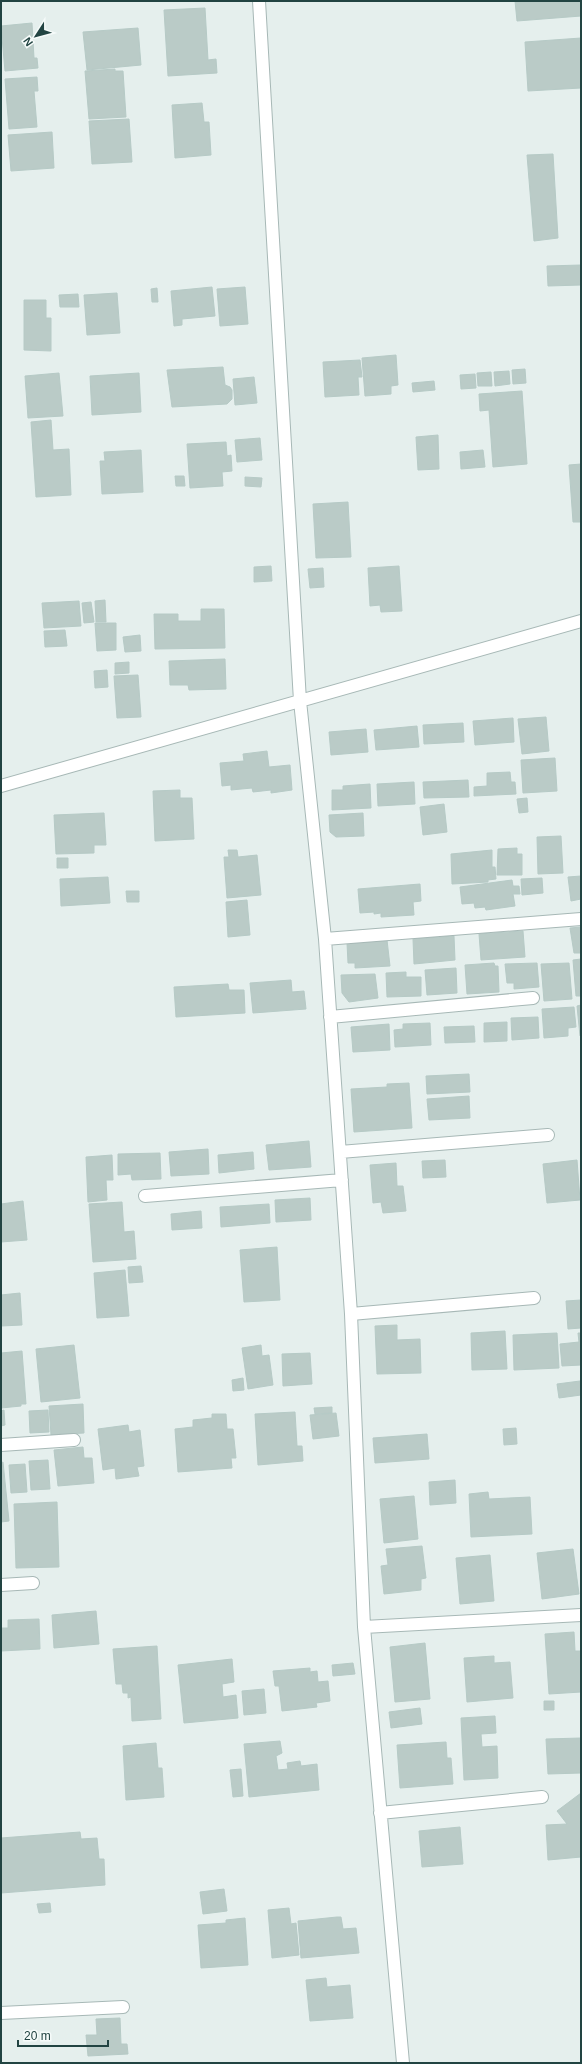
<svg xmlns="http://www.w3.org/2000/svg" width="582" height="2064" viewBox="0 0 582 2064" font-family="Arial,sans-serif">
  <rect width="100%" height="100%" fill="#e5efed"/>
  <path fill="#bacbc7" stroke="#b6cac6" d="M515,1H581V16L517,21Z
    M205,8L208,60L216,59L217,73L168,76L164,10Z
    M32,23L34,58H37L38,68L5,71L1,26Z
    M138,28L141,65L87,70L83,32Z
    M581,38V88L528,91L525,42Z
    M115,69V71H123L126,117L89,119L85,71Z
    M37,77L38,91H34L37,127L9,129L5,79Z
    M202,103L204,122H209L211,155L175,158L172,105Z
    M129,119L132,162L92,164L89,121Z
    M52,132L54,168L11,171L8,135Z
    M553,154L558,238L534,241L527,155Z
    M581,265V285L548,286L547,266Z
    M212,287L215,316L182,319V325L174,326L171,291Z
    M245,287L248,324L220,326L217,289Z
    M157,288L158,302H152L151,289Z
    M117,293L120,333L87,335L84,295Z
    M78,294L79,307H60L59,295Z
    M24,300H46V318H51V351L24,350Z
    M396,355L398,385L391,386V394L365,396L362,358Z
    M360,360L362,377H358L359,395L325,397L323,362Z
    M223,367L225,385L230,387L232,390V399L227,404L172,407L167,370Z
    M525,369L526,383L513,384L512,370Z
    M509,371L510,384L495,386L494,372Z
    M491,372L492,386H478L477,373Z
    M59,373L63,416L28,418L25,376Z
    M139,373L141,412L92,415L90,376Z
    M475,374L476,388L461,389L460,375Z
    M254,377L257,403L235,405L233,379Z
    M434,381L435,390L413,392L412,383Z
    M522,391L527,464L493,467L489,410L480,411L479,394Z
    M51,420L53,450L69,449L71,495L36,497L31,422Z
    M438,435L439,469L418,470L416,437Z
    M260,438L262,460L237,462L235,440Z
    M226,442L227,456L231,455L232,471L222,472L223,486L190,488L187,444Z
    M141,450L143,492L102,494L100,461H105L104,452Z
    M483,450L485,467L461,469L460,452Z
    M581,464V522H573L569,465Z
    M175,476H184L185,486H176Z
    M245,477L262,478L261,487L245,486Z
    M348,502L351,557L316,558L313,504Z
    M271,566L272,581L254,582V567Z
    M399,566L402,611L381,612L380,605L370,606L368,568Z
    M323,568L324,587L310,588L308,569Z
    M105,600L106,622H96L95,601Z
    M79,601L81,626L44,628L42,603Z
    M91,602L94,622L84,623L82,603Z
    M201,609H224L225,648L155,649L154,614H178V621H201Z
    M95,623H116V650L97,651Z
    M65,630L67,646L45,647L44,631Z
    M140,635L141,651L125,652L123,637Z
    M225,659L226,689L189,690L188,685H170L169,661Z
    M129,662V673L115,674V663Z
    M107,670L108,687L95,688L94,671Z
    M138,675L141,717L117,718L114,676Z
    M546,717L549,751L522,754L518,719Z
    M513,718L514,742L475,745L473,721Z
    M463,723L464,742L424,744L423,725Z
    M417,726L419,747L376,750L374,730Z
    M366,729L368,752L331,755L329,732Z
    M267,751L269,767L290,765L292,790L271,793V790L253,792L252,788L231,790V785L222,786L220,763L244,761L243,754Z
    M555,758L557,791L523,793L521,760Z
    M510,772L511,782H515L516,794L474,796V787L487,786V773Z
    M468,780L469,797L424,798L423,782Z
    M414,782L415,804L378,806L377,784Z
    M370,784L371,808L332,810V790H343V786Z
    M180,790V798H192L194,839L155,841L153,791Z
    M527,798L528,812L519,813L517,799Z
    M444,804L447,832L423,835L420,807Z
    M104,813L106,845H94V853L56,854L54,815Z
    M363,813L364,836L336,837L330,832L329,815Z
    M561,836L563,873L538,874L537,837Z
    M517,848V854H522V875H497L498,849Z
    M228,850H237L238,857L257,855L261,895L227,898L224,857H229Z
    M492,850V867H495L496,879L488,880V882L452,884L451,854Z
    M57,858H68V868H57Z
    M581,876V899L571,901L568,877Z
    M108,877L110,903L61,906L60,879Z
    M542,878L543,893L522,895L521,879Z
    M512,880L513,886H519L520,894H513L515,906L486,910L485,907L475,908L474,903L462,904L460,887Z
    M420,884L421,901L413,902L414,915L381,917V913L374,914V912L360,913L358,889Z
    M126,891H139V902H127Z
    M247,900L250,935L228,937L226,902Z
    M581,927V953H574L570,928Z
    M523,931L525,957L481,960L479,934Z
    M454,936L455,960L414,964L413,939Z
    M387,940L390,966L355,968V963H348L347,943Z
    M581,959V996H576L573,960Z
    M494,963L495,966H498L499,992L467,994L465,965Z
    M537,963L539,987L514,989V983H507L505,964Z
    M569,963L572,999L544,1001L541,964Z
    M456,968L457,993L427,995L425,970Z
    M406,972V977H421V996L387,997L386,973Z
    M375,974L378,998L349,1002L342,993L341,975Z
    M291,980L292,992L304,991L306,1009L253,1013L250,983Z
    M228,984L229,990H244L245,1013L176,1017L174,987Z
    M581,1005V1036H580L577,1006Z
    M574,1007L576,1027L568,1028V1036L544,1038L542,1009Z
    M538,1017L539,1038L512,1040L511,1018Z
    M507,1022V1041L484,1042V1023Z
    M430,1023L431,1045L395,1047L394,1030L403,1029V1024Z
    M389,1024L390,1050L353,1052L351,1027Z
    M474,1026L475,1042L445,1043L444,1027Z
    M469,1074L470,1092L427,1094L426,1076Z
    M409,1083L412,1128L354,1132L351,1089L387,1087V1084Z
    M469,1096L470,1118L429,1120L427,1099Z
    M309,1141L311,1167L269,1170L266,1145Z
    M208,1149L209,1174L171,1176L169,1152Z
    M253,1152L254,1169L219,1173L218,1155Z
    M160,1153L161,1179L132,1180L131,1174L118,1175V1154Z
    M112,1155L113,1180H106L107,1200L88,1202L86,1157Z
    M445,1160L446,1177L423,1178L422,1161Z
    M577,1160L580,1200L547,1203L543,1164Z
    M396,1163L397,1186H403L406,1211L383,1213L381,1202L373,1203L370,1165Z
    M310,1198L311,1220L276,1222L275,1200Z
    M23,1201L27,1240L1,1242V1204Z
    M122,1202L124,1232L134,1231L136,1259L93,1262L89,1204Z
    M269,1204L270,1223L221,1227L220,1207Z
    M201,1211L202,1228L172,1230L171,1214Z
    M277,1247L280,1300L244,1302L240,1250Z
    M141,1266L143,1282L129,1283L128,1267Z
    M125,1270L129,1316L97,1318L94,1273Z
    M20,1293L22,1325L1,1326V1295Z
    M581,1300V1328L568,1329L566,1301Z
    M397,1325V1340L420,1339L421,1373L377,1374L375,1326Z
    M505,1331L507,1369L472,1370L471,1333Z
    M557,1333L559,1368L514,1370L513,1335Z
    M578,1333H581V1365L562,1366L560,1344L579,1342Z
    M74,1345L80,1398L41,1402L36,1349Z
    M261,1345L262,1356L269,1355L273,1385L248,1389L242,1348Z
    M22,1351L26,1404H21V1406L1,1408V1353Z
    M310,1353L312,1384L283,1386L282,1354Z
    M243,1378L244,1390L233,1391L232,1380Z
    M580,1381L581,1395L559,1398L557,1384Z
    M83,1404L84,1433L51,1435L49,1406Z
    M332,1407V1413L315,1414L314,1408Z
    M4,1410L5,1425L1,1426V1411Z
    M48,1410L49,1432L30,1433L29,1411Z
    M295,1412L297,1446H302L303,1461L258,1465L255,1414Z
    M336,1413L339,1436L313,1439L310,1415Z
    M212,1414H226L227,1429H233L236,1458H231L232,1468L178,1472L175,1429L193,1427V1420L212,1418Z
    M128,1425L129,1432L140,1430L144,1466L137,1467L139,1476L116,1479L115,1468L103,1470L98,1429Z
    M516,1428L517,1444L504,1445L503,1429Z
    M427,1434L429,1459L375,1463L373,1438Z
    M83,1447L84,1458H92L94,1483L58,1486L54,1450Z
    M48,1460L50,1489L31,1490L29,1461Z
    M3,1462L9,1521L1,1522V1463Z
    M25,1464L27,1492L11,1493L9,1465Z
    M455,1480L456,1503L430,1505L429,1482Z
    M488,1492L489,1499L530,1497L532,1534L471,1537L469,1494Z
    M414,1496L418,1539L384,1543L380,1499Z
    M57,1502L59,1567L16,1568L14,1504Z
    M422,1546L426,1578L421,1579V1590L384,1594L381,1566L388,1565L386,1549Z
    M573,1549L579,1594L542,1599L537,1553Z
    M490,1555L494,1601L460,1604L456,1558Z
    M96,1611L99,1644L54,1648L52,1615Z
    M39,1619L40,1649L1,1651V1628H8V1620Z
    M574,1632L575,1651H581V1692L549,1694L545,1634Z
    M425,1643L430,1699L395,1702L390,1647Z
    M157,1646L161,1719L132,1721L131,1697L128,1698V1693H123L122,1684H116L113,1649Z
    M494,1656V1663L510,1662L513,1698L467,1702L464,1658Z
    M232,1659L234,1682L222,1684L223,1697L236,1695L238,1718L184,1723L178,1665Z
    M353,1663L355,1674L333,1676L332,1665Z
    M310,1668V1672L317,1671L318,1682L328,1681L330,1701L316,1703L317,1707L282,1711L279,1686H275L273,1671Z
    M264,1689L266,1713L244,1715L242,1691Z
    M544,1701H554V1710H544Z
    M420,1708L422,1724L391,1728L389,1712Z
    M495,1716L496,1733L481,1734L482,1747L497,1746L498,1778L464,1780L461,1718Z
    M581,1738V1773L548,1774L546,1739Z
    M280,1741L282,1753L276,1756L278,1770L288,1769L287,1763L300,1761L301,1766L317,1764L319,1790L249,1797L244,1744Z
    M446,1742L447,1758H451L453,1784L400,1788L397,1745Z
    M156,1743L158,1768H162L164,1797L126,1800L123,1746Z
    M241,1769L243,1796L233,1797L230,1770Z
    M581,1793V1857L548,1860L546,1825L567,1824L557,1811Z
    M460,1827L463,1864L422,1867L419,1831Z
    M80,1832L81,1839L97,1838L99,1859H104L105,1885L1,1893V1838Z
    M224,1889L227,1911L203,1914L200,1892Z
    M50,1903L51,1912L39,1913L37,1904Z
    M289,1908L291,1924L296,1923L299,1955L272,1958L268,1910Z
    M337,1917H341L343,1929L356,1928L359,1953L301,1958L298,1921Z
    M245,1918L248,1965L201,1968L198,1925L226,1923V1920Z
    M326,1978L327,1987L350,1985L353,2018L310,2021L306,1980Z
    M120,2018L121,2044H127L128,2054L88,2056L86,2035H97L96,2019Z"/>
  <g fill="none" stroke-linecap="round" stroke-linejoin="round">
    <defs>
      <path id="minor" d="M259,1L300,701L325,939L351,1314L364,1627L403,2063
        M1,786L581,621
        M325,939L581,919
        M330,1017L533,998
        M340,1152L548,1135
        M145,1196L342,1180
        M351,1314L534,1298
        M1,1445L74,1440
        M1,1585L33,1583
        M364,1627L581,1615
        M380,1813L542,1797
        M1,2013L123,2007"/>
    </defs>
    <use href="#minor" stroke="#a7b8b6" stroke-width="14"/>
    <use href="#minor" stroke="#fff" stroke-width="12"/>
  </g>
  <rect width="582" height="2064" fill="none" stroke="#224442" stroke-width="4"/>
  <g transform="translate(36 36) rotate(234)" stroke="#f6fbfa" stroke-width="3" paint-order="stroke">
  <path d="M0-3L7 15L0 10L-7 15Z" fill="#224442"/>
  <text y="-6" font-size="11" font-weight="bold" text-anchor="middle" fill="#224442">N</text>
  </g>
  <path d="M18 2040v6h90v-6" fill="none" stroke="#224442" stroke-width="2"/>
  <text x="24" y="2040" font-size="12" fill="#224442" stroke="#f6fbfa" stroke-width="3" paint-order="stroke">20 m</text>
</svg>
